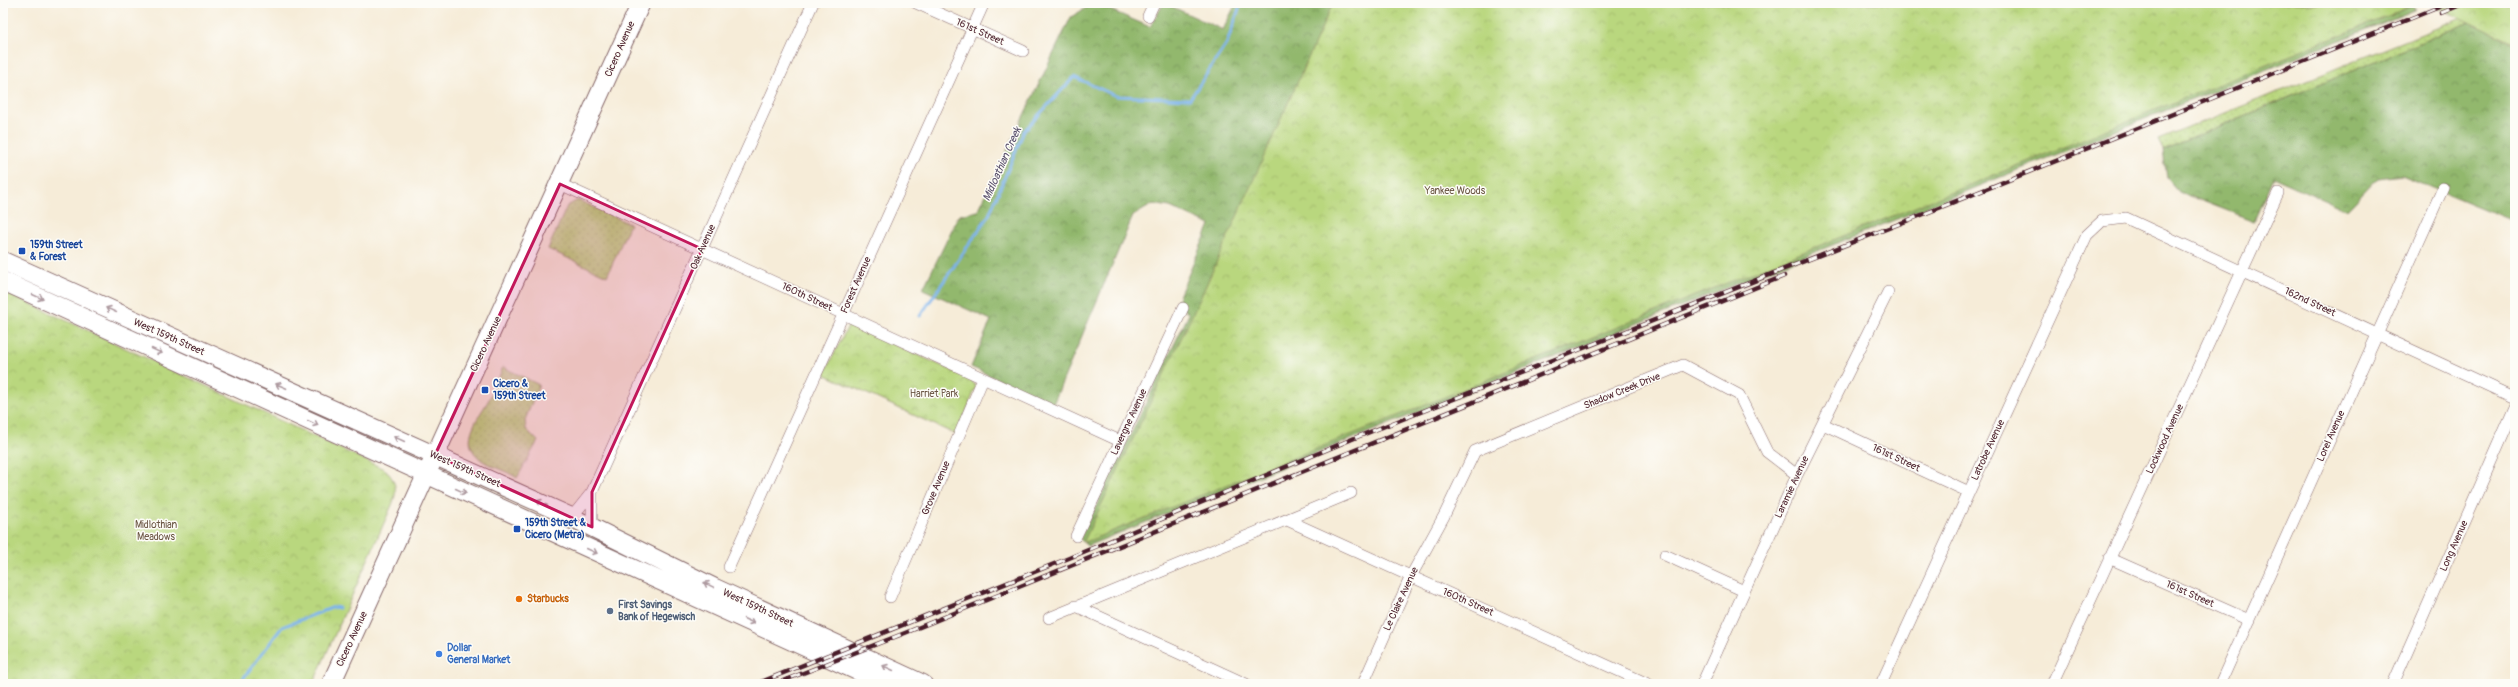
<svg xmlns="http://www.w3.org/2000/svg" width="2518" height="687" viewBox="0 0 2518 687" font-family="Pangolin,sans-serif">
  <defs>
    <pattern id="grass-dots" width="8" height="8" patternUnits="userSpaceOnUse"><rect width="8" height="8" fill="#b9d77e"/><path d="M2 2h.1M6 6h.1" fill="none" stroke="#a1b86d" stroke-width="1.8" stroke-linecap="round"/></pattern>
    <pattern id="forest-crowns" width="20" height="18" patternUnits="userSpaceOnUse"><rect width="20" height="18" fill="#92b86d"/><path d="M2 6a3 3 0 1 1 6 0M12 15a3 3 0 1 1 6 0" fill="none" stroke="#79955a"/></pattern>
    <pattern id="park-crowns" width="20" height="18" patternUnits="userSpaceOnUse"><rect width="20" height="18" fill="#b9d77e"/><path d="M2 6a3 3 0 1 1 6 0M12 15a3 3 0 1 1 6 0" fill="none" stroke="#a1b86d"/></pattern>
  </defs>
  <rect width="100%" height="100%" fill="#fdfcf7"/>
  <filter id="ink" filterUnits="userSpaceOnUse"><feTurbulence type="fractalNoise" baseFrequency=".025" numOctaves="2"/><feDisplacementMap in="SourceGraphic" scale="8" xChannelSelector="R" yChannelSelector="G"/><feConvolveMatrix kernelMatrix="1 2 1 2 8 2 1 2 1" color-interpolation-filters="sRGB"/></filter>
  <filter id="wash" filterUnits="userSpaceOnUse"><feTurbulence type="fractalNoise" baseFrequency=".012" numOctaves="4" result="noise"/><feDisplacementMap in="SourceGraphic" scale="16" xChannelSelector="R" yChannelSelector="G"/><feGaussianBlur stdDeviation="0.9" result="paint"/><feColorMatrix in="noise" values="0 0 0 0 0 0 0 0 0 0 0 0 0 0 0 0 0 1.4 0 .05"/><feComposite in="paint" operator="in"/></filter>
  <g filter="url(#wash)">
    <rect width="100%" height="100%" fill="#f6ecd8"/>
    <path fill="url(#grass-dots)" stroke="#827b54" d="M2499,3H2515L2163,150L2158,140Z
      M578,200L630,224L607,276L548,249L567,206Z
      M503,367L539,385L525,420L526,429L538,441L517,478C505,469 487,467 477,456C460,439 479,417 488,401C494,391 498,379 503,367Z"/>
    <path fill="url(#forest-crowns)" stroke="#6e6c4c" d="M1094,3L1150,27L1164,3L1223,30L1236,3H2409L2417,9L1087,546L1080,539L1189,314L1176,303L1210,225L1170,207L1153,204L1133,216L1053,404L971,367L991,320L923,289L959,215L978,211L1071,17Z
      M2515,3V222L2402,175L2378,178L2347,210L2273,177L2254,221L2179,192L2167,178L2163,150Z"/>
    <path fill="url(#park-crowns)" stroke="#827b54" d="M1333,3H2420L1083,543L1199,301Z
      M2429,3H2515V44Z
      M3,291L386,470C396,482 398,490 392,505L313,684H3Z
      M848,326H853L971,379L976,387L957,435L824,374Z"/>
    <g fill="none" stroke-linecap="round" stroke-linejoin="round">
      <path stroke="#7db4ec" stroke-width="3" d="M920,316L989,215L1024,131L1074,77L1116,96L1190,99L1227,43L1241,3
        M239,684L282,627L334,607L339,608"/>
    </g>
  </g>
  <g filter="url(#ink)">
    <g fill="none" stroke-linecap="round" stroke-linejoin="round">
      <defs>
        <path id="minor" d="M916,3L1023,51
          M1148,16L1154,3
          M560,184L1120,441
          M1823,424L1969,492
          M569,516L576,512L592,492L813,3
          M1287,520L1648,684
          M592,527V492
          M1076,536L1183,308
          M1665,555L1744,591
          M2109,558L2249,620
          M729,567L984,3
          M890,597L983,379
          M1076,606L1246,684
          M1049,618L1351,493
          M1363,684L1411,576L1444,516L1475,451L1683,365L1739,395L1767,452L1797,475
          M1702,684L1797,475L1888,292
          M1881,684L2087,235L2102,221L2126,218L2515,398
          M2052,684L2278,193
          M2220,684L2443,188
          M2393,684L2515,407"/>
        <path id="primary" d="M3,261L569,516L715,588L923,684
          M3,281L886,684
          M331,684L641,3"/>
      </defs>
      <use href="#minor" stroke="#866768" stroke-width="12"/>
      <use href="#primary" stroke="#866768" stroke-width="20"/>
      <use href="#minor" stroke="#fff" stroke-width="11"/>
      <use href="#primary" stroke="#fff" stroke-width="18"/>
      <defs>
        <path id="rail" d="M2441,13L2465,3
          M756,684L1069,558L1357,437L1914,218L2449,3
          M775,684L905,633L1784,276"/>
      </defs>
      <use href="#rail" stroke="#4a1f2b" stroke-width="4.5"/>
      <use href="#rail" stroke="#fdfcf7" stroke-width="3" stroke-dasharray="9" stroke-linecap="butt"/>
    </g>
    <defs><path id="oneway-shaft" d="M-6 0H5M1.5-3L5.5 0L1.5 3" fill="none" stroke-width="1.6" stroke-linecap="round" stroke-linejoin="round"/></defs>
    <g stroke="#ae9aa0">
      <use href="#oneway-shaft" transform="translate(38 297) rotate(25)"/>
      <use href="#oneway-shaft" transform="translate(111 310) rotate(-155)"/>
      <use href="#oneway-shaft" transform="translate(157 351) rotate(25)"/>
      <use href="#oneway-shaft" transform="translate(281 386) rotate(-157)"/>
      <use href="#oneway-shaft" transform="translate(313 423) rotate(25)"/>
      <use href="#oneway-shaft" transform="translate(399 439) rotate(-155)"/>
      <use href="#oneway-shaft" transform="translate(461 491) rotate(25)"/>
      <use href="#oneway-shaft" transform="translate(542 503) rotate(-156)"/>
      <use href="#oneway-shaft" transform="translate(592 551) rotate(25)"/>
      <use href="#oneway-shaft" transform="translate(709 585) rotate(-154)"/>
      <use href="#oneway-shaft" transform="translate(749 621) rotate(24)"/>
      <use href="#oneway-shaft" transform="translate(888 668) rotate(-155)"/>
    </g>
  </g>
  <path fill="#c2185b" fill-opacity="0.2" stroke="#c2185b" stroke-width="3" stroke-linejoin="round" d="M560,184L702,249L592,492V527L435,455Z"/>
  <g fill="#1a4fb4" stroke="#fdfcf7" stroke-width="1.5">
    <rect x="18" y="247" width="8" height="8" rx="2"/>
    <rect x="481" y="386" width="8" height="8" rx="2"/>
    <rect x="513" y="525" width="8" height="8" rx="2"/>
  </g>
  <circle fill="#e8710a" stroke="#fdfcf7" stroke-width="1.5" cx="519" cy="599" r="4"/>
  <circle fill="#5c6f8a" stroke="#fdfcf7" stroke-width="1.5" cx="610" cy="611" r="4"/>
  <circle fill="#3f7fe0" stroke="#fdfcf7" stroke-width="1.5" cx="439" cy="654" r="4"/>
  <g text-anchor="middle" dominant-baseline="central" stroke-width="3" stroke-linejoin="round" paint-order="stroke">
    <g font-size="10" fill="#4a1f2b" stroke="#fdfcf7">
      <text transform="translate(980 32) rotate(24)">161st Street</text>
      <text transform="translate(620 49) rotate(-66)">Cicero Avenue</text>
      <text transform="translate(703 247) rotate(-66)">Oak Avenue</text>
      <text transform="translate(856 285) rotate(-66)">Forest Avenue</text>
      <text transform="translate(807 297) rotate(25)">160th Street</text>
      <text transform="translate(2310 302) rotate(25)">162nd Street</text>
      <text transform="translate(169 337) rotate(24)">West 159th Street</text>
      <text transform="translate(486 344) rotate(-65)">Cicero Avenue</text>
      <text transform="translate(1622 391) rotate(-22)">Shadow Creek Drive</text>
      <text transform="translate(1129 422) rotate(-65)">Lavergne Avenue</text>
      <text transform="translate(2331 436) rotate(-66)">Lorel Avenue</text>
      <text transform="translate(2165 439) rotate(-65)">Lockwood Avenue</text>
      <text transform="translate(1988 450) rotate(-65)">Latrobe Avenue</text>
      <text transform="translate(1896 458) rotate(25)">161st Street</text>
      <text transform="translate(465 469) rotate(24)">West 159th Street</text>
      <text transform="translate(1792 487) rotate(-65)">Laramie Avenue</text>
      <text transform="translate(936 488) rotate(-67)">Grove Avenue</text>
      <text transform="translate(2454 546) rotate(-66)">Long Avenue</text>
      <text transform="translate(2190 594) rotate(24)">161st Street</text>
      <text transform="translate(1401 599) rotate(-65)">Le Claire Avenue</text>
      <text transform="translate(1468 602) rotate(24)">160th Street</text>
      <text transform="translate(758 608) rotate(25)">West 159th Street</text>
      <text transform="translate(352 639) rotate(-65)">Cicero Avenue</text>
    </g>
    <g font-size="10" fill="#6b5644" stroke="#fdfcf7">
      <text x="1455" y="191">Yankee Woods</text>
      <text x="934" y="394">Harriet Park</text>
      <text x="156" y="525">Midlothian<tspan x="156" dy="12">Meadows</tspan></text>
    </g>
    <g font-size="10" font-weight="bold" fill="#164399" stroke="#fdfcf7" text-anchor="start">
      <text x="30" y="245">159th Street<tspan x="30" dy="12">&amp; Forest</tspan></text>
      <text x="493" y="384">Cicero &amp;<tspan x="493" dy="12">159th Street</tspan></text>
      <text x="525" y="523">159th Street &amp;<tspan x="525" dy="12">Cicero (Metra)</tspan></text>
    </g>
    <g font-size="10" font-weight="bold" fill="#c56008" stroke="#fdfcf7" text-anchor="start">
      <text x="527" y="599">Starbucks</text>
    </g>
    <g font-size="10" font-weight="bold" fill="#4e5e75" stroke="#fdfcf7" text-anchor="start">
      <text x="618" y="605">First Savings<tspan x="618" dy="12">Bank of Hegewisch</tspan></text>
    </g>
    <g font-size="10" font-weight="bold" fill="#366cbe" stroke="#fdfcf7" text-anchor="start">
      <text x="447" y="648">Dollar<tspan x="447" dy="12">General Market</tspan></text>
    </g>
    <g font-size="11" font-style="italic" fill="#5c536f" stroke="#fdfcf7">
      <text transform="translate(1002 164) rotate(-66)">Midloathian Creek</text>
    </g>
  </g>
  <rect width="2518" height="687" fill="none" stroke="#fdfcf7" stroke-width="16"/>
</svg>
